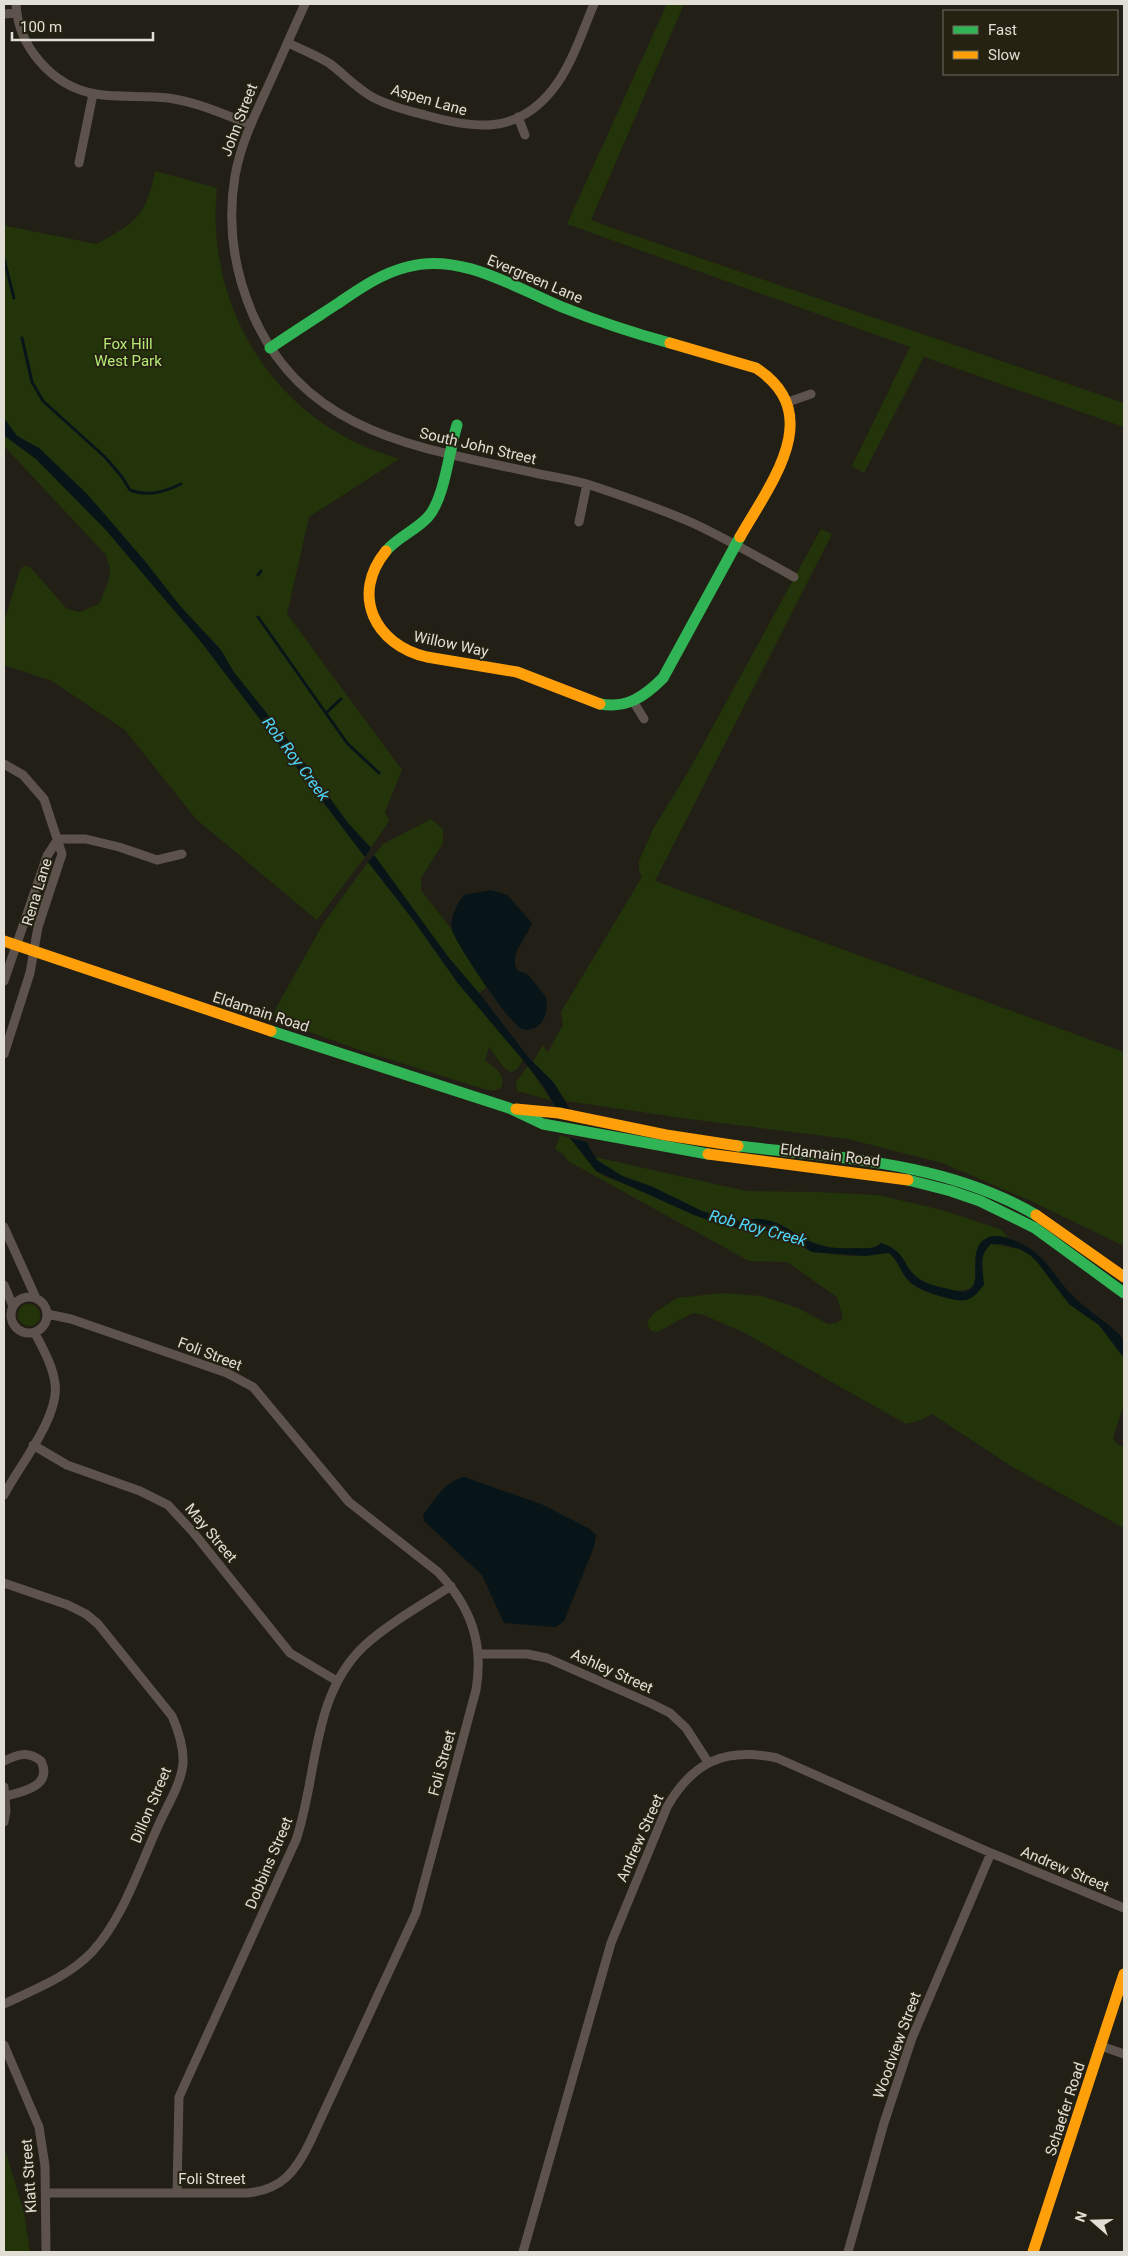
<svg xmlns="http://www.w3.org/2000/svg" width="1128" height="2256" viewBox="0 0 1128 2256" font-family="Roboto,sans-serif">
  <rect width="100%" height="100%" fill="#221f16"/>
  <path fill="#23340a" d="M667,4H684L591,220L612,228L1124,403V427L924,357L864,473L852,466L910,347L567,224Z
    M155,171L217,188C206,291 258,392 349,439C365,448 382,453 399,459L309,517L287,614L402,770L385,812L389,821L371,848L348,823L233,671L221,650L180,606L144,560L87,494L39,448L17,436L4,418V217L6,226L97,244C137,221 146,217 155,171Z
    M4,434L36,459L105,529L202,643L365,857L317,920L196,819L125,730L52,681L4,665V622L20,570L24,566L30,567L67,609L80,612L99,604L109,580L110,568L106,555L4,446Z
    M821,529L832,534L655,881L1124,1052V1246L1031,1201L942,1163L848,1139L689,1119L566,1101L554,1083L533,1062L543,1045L547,1052L549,1050L563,1025L561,1012L642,877L639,871V861L653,829L688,772Z
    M431,819L443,829V843L421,878V890L452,930L487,987L479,993L449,958L374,855L383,844Z
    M368,862L414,921L457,982L523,1060L517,1069L511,1072L504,1068L489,1047L485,1060C494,1067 507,1075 501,1088L492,1091L477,1087L360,1050L281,1022L274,1016L276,1008L323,924Z
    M528,1066L551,1100L517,1091L516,1082Z
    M560,1135L570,1138L596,1171L606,1177L648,1193L694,1215L706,1218L714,1223L730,1228L748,1227L780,1233L812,1252L850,1256L889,1253C899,1261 901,1273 909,1281C922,1294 947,1298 964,1300L983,1272C981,1260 982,1252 991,1244L1020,1249L1030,1255L1038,1263L1069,1304L1099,1325L1124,1358V1404L1113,1438L1118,1445L1124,1447V1528L1014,1468L932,1414L921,1420L906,1424L745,1333L704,1315L693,1313L657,1332L650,1330L647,1322L654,1313L677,1298L722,1293L762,1296L798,1308L828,1324L837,1323L843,1318L837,1297L787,1262L749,1261L568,1161L564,1155L555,1149Z
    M595,1157L746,1191L817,1192L878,1195L942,1210L1002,1230L1008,1238L996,1236L988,1237C984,1245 978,1253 976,1262C973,1269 978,1277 974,1284C966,1298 931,1286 920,1279C902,1268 909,1252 881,1243C868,1254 827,1249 811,1242C797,1236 787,1225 771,1221C764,1220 755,1219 748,1220C744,1220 744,1222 741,1222C715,1221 676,1198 652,1187C635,1178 607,1175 595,1157Z
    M18 1315a11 11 0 1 1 22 0a11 11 0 1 1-22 0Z
    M4,2146L24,2213L30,2252H4Z"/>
  <path fill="#071519" d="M4,418L17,436L39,448L87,494L144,560L180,606L221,650L233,671L286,737L348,823L371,848L365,857L202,643L105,529L36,459L6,437L4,434Z
    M374,855L449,958L479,993L529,1058L554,1083L570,1110L555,1106L544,1087L523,1060L457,982L414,921L368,862Z
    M491,890L507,895L532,923C527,939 507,954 518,971C520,972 523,972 525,973C530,975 542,992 545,996C552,1011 540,1034 522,1029C510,1025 456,944 452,930C449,919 457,904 464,895Z
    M570,1138L586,1142L597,1160L624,1177L653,1187L702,1211L742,1222C770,1210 790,1234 814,1243C827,1248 842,1249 856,1248C866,1248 874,1250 881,1243C908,1252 901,1266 919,1279C926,1284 936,1286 944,1288C950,1289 957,1292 963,1292C988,1289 963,1249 987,1238C995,1234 1005,1237 1013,1240C1049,1253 1052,1278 1078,1301C1092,1313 1107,1323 1120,1335L1124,1342V1358L1099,1325L1069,1304L1038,1263L1030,1255L1020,1249L1002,1244H991C978,1255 983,1269 984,1285C978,1292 974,1298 966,1300C955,1303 918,1290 910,1282C901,1274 899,1261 889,1253L865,1256L812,1252L780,1233L748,1227L730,1228L694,1215L596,1171Z
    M464,1477L541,1504L590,1529L596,1535L594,1547L564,1621L556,1627L504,1623L482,1575L424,1521L423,1515C435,1500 444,1482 464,1477Z"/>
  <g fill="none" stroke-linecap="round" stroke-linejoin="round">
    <path stroke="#071519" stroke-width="3" d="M4,259L14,298
      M22,338L32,382L43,401L105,457L122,477L130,490C148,497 164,492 181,484
      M258,575L261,571
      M258,617L347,743L379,773
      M327,712L341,699"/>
    <path stroke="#5e534c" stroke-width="9" d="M16,4C18,47 53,87 96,94C119,98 144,95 168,98C197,102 224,114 251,125
      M305,4C291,34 278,65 264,95C252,121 240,147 235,176C227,224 234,271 253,315C306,437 425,448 539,474C556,477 573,480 590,485C626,497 662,509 697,525C730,541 762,559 794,577
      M4,14L16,13
      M288,43C301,49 316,55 329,63C344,74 357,89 374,98C390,106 408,111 425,115C474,129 517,135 553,89C572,65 582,32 594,4
      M518,117L525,135
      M79,163L93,94
      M788,402L811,394
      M579,522L587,484
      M633,701L644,719
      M4,764L23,775L44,799L62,854L38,927L30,973L4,1054
      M58,839H86L119,847L157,860L182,854
      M4,981L47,856L58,839
      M4,1227L36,1298
      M4,1285L13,1306
      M11 1315a18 18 0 1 1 36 0a18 18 0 1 1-36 0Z
      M33,1445L67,1465L140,1491L168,1505L193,1532L290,1653L337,1681
      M4,1495C19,1466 60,1416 55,1384C53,1366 43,1349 35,1333
      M4,1583L68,1605L86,1614L98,1624L172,1716C179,1732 184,1747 183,1764C181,1784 167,1806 159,1824C139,1867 124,1917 92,1952C68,1977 35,1989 4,2004
      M479,1654H527L547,1658L652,1704L670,1713L686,1728L708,1762
      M4,1761C18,1754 28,1751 41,1761C53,1786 23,1792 6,1796
      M4,1787L6,1811L4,1822
      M4,2045L39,2127L45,2166L46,2252
      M1101,2046L1124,2054
      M177,2192L179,2097L296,1840C318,1776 311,1696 364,1646C389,1623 422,1605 451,1586
      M46,2193H247C282,2190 296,2171 310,2142L416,1913L476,1690C484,1643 471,1607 438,1572L349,1502L253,1387L227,1373L71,1319L47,1314
      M523,2252L611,1943L667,1807C693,1761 726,1747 777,1758L991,1853L1124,1908
      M848,2252L884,2123L912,2038L991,1853"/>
    <path stroke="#30b455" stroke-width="11" d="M270,348C292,333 314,319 337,304C359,289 380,274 407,267C460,252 514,287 562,307C597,321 633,333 670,343
      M386,551C398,537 415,531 428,517C445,498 449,450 457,425
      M600,704C627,709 645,696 663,678L740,537
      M271,1031L509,1108L543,1124L708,1154
      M738,1146C840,1158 946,1162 1036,1215
      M908,1180L951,1191L980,1201L1035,1228L1124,1293"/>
    <path stroke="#ff9f0a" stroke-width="11" d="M670,343L756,368C827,414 770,484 740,537
      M386,551C350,595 375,645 427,657L517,672L600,704
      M4,941L271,1031
      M516,1109L559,1113L666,1135L738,1146
      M708,1154L908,1180
      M1036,1215L1124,1277
      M1033,2252L1124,1974"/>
  </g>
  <g text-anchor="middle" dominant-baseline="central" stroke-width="4" stroke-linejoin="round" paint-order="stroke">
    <g font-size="15" fill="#e1dfd5" stroke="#262212">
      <text transform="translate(429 100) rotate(16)">Aspen Lane</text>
      <text transform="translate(239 120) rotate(-69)">John Street</text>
      <text transform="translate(535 279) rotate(23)">Evergreen Lane</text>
      <text transform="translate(478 446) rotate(13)">South John Street</text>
      <text transform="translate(451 644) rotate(12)">Willow Way</text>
      <text transform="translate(37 892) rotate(-73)">Rena Lane</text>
      <text transform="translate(261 1012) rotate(18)">Eldamain Road</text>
      <text transform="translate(830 1155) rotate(7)">Eldamain Road</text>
      <text transform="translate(210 1354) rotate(21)">Foli Street</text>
      <text transform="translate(211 1533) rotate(50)">May Street</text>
      <text transform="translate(612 1671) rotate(24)">Ashley Street</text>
      <text transform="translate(442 1763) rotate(-75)">Foli Street</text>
      <text transform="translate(151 1805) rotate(-67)">Dillon Street</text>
      <text transform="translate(640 1838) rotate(-66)">Andrew Street</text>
      <text transform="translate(269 1863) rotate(-67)">Dobbins Street</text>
      <text transform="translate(1065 1869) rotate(23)">Andrew Street</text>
      <text transform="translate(897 2045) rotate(-70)">Woodview Street</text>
      <text transform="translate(1065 2109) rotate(-72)">Schaefer Road</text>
      <text transform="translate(29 2176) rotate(-94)">Klatt Street</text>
      <text x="212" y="2179">Foli Street</text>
    </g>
    <g font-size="15" fill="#b4eb75" stroke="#262212">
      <text x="128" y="344">Fox Hill<tspan x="128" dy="17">West Park</tspan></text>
    </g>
    <g font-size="16" font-style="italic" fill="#4fd9fd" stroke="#262212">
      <text transform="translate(296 759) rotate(53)">Rob Roy Creek</text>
      <text transform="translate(758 1228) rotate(15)">Rob Roy Creek</text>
    </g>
  </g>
  <rect width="1128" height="2256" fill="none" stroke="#e1dfd5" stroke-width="10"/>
  <rect x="943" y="10" width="175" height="65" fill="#262212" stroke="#716e60"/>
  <rect x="953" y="26" width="25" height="8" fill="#30b455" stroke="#716e60"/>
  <text x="988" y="35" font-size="15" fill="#e1dfd5">Fast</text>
  <rect x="953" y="51" width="25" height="8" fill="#ff9f0a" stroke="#716e60"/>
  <text x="988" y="60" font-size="15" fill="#e1dfd5">Slow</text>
  <g transform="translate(1093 2221) rotate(290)" stroke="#262212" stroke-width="4" paint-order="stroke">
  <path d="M0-4L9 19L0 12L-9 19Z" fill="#e1dfd5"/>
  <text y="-8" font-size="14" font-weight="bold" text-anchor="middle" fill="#e1dfd5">N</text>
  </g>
  <path d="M12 32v8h141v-8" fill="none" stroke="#e1dfd5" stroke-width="2.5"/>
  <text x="20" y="32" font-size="15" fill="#e1dfd5" stroke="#262212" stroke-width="4" paint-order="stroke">100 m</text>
</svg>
